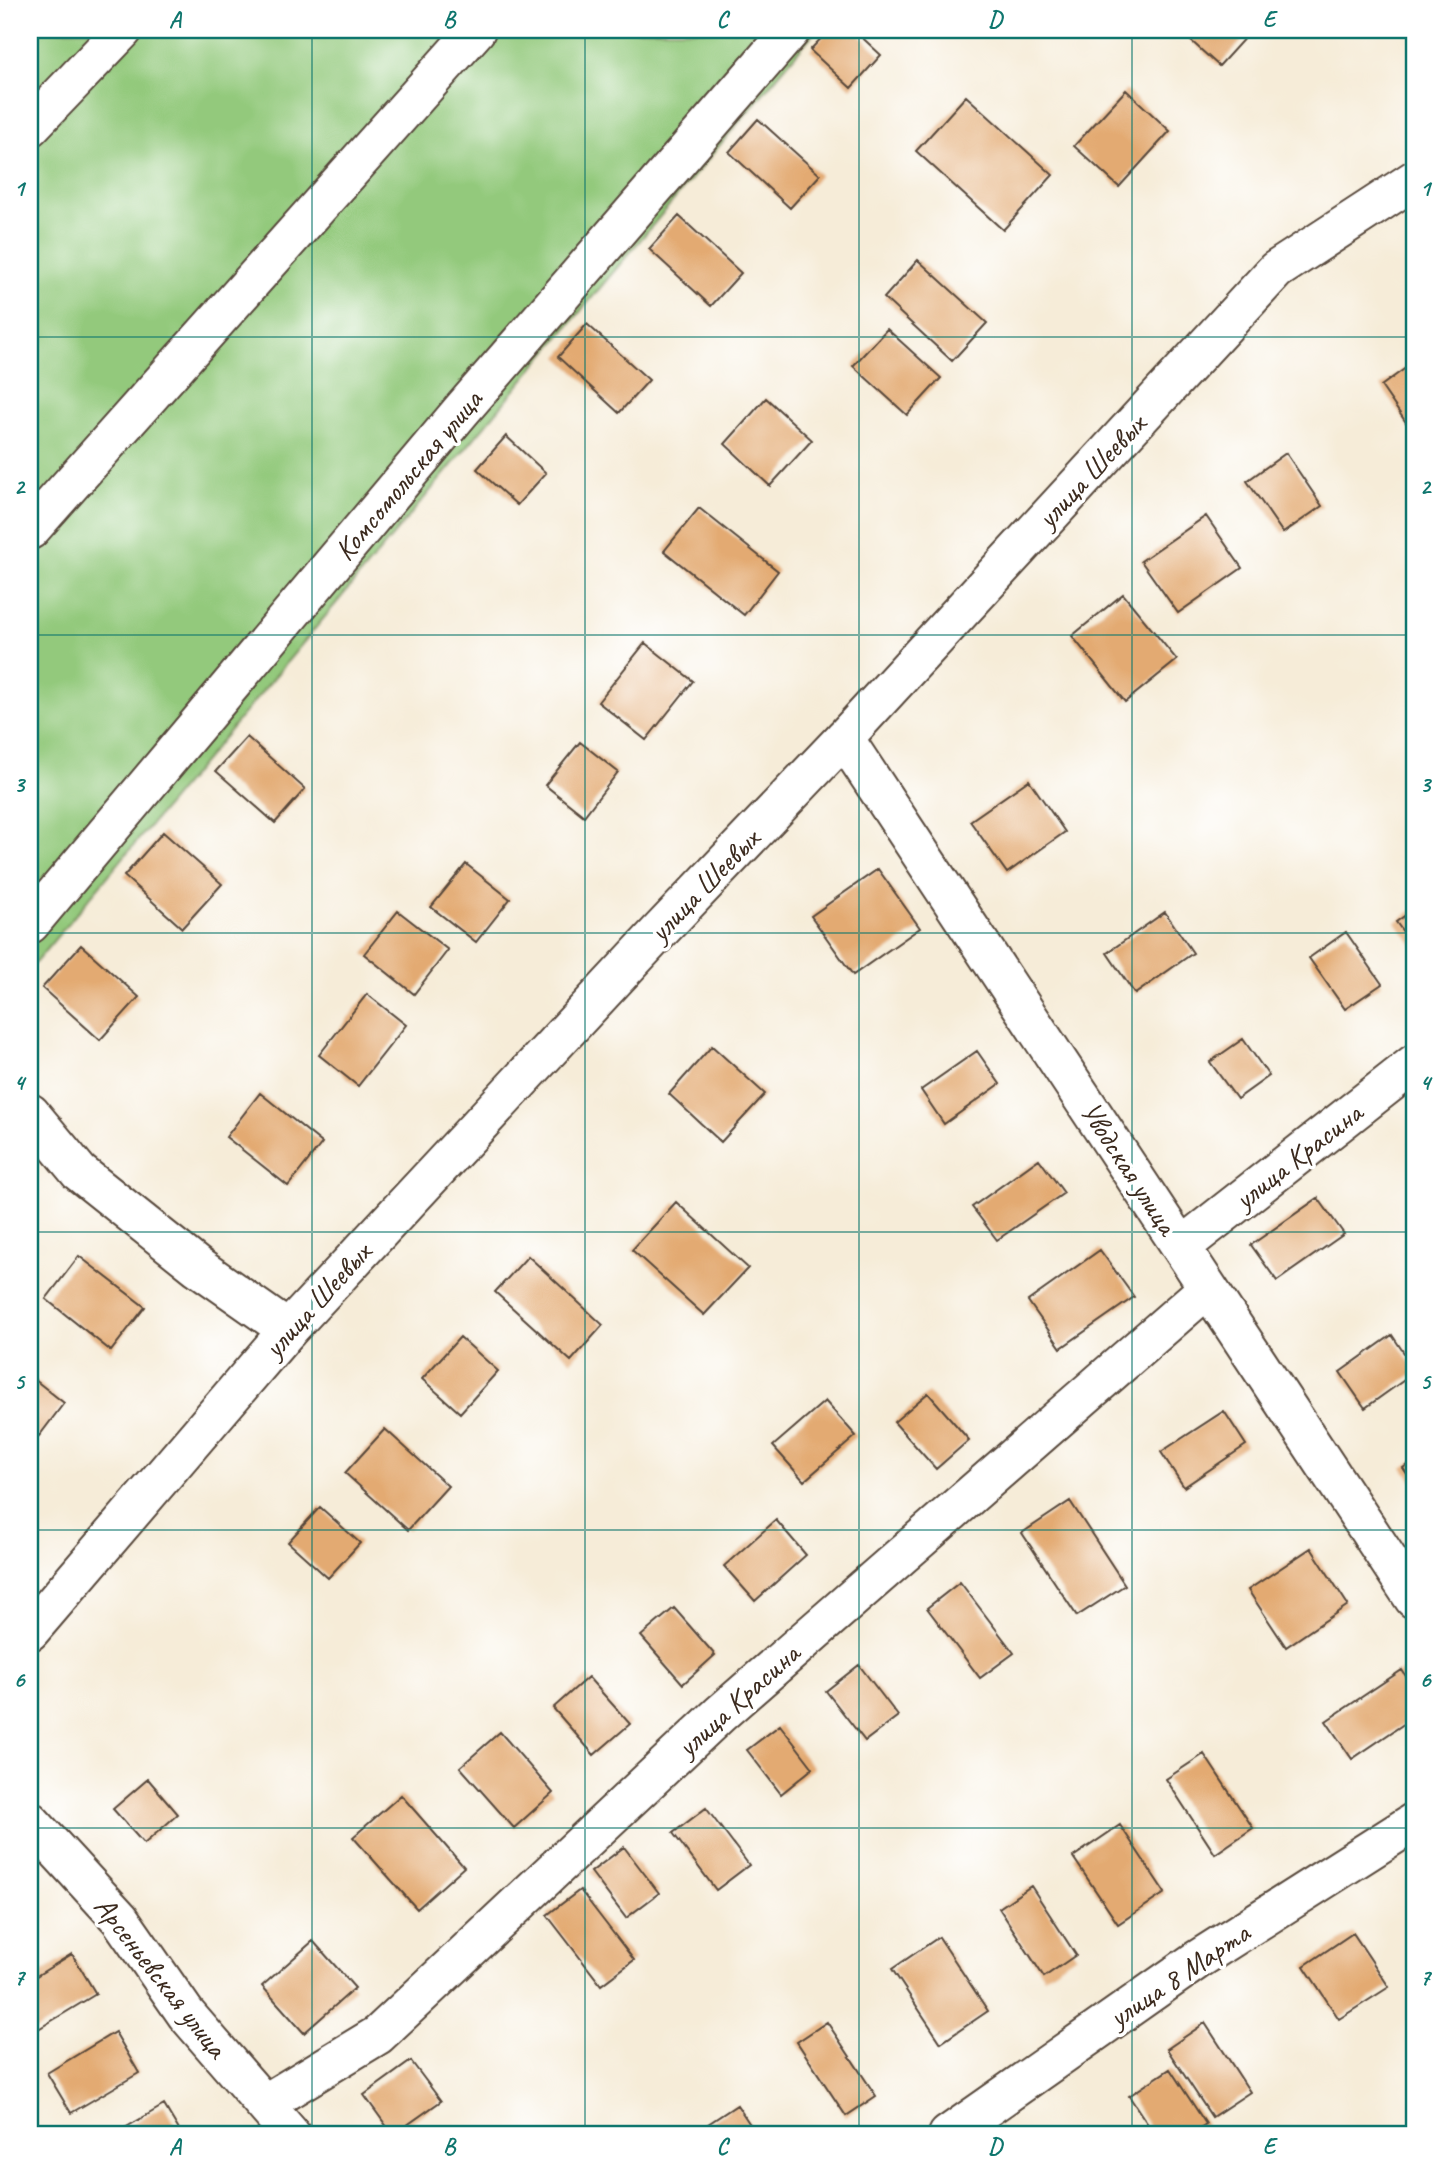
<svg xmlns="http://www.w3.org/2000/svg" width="1444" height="2165" viewBox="0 0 1444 2165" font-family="Caveat,sans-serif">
  <rect width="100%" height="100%" fill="#fff"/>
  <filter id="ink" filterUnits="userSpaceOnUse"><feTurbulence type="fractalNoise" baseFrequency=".0143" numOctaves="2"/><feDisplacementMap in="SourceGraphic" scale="14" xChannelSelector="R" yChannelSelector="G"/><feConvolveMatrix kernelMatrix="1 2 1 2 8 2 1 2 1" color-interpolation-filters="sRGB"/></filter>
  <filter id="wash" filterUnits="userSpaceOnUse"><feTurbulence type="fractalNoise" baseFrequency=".00686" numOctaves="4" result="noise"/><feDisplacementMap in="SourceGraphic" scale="28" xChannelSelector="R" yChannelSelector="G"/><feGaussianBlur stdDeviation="1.57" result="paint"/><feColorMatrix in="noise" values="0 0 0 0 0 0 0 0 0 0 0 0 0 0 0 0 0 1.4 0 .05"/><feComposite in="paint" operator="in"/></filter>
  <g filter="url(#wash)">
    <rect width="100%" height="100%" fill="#f6ecd8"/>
    <path fill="#93c97b" stroke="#677a4c" stroke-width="2" d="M30,30H816L30,969Z"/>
    <g id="blocks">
      <path fill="#e3aa72" d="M829,30H854L881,55L851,88L810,50Z
        M1179,30H1245L1249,33L1219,66Z
        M1126,90L1170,131L1119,187L1074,146Z
        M966,96L1053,175L1003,230L916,151Z
        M758,119L820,175L790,208L729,152Z
        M679,216L741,273L711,306L649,249Z
        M918,260L987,323L952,361L884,298Z
        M587,324L649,380L619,413L558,357Z
        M887,329L941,378L907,415L853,366Z
        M1414,362V434L1381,386Z
        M766,398L812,440L770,486L725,444Z
        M506,436L546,473L517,505L477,469Z
        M1286,453L1322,506L1283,533L1247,481Z
        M699,508L778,571L744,615L664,551Z
        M1206,516L1242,568L1178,613L1141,561Z
        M1123,594L1177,660L1125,702L1072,636Z
        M645,643L693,681L646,740L598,702Z
        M247,737L305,789L275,823L216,771Z
        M580,742L618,772L584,816L545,785Z
        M1029,780L1065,832L1007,873L970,821Z
        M163,832L222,884L182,928L124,876Z
        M466,864L510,899L476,942L431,907Z
        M878,869L920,928L853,975L811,916Z
        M1414,909V947L1396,922Z
        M398,911L448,950L414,994L364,954Z
        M1165,912L1193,953L1135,994L1107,953Z
        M1346,932L1382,984L1345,1009L1309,958Z
        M81,945L139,997L100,1040L42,988Z
        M367,994L406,1025L358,1086L319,1055Z
        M1243,1039L1269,1076L1237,1099L1210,1062Z
        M712,1046L765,1094L721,1142L669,1094Z
        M977,1051L1000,1084L944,1124L921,1090Z
        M260,1093L322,1143L288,1186L226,1137Z
        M1039,1159L1064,1193L997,1240L972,1207Z
        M1318,1198L1344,1234L1277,1281L1251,1245Z
        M676,1202L748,1268L704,1315L632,1250Z
        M1100,1250L1134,1297L1061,1348L1028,1301Z
        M79,1256L145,1307L111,1351L46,1299Z
        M528,1256L603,1325L571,1361L495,1292Z
        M1392,1335L1414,1368V1373L1365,1408L1340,1372Z
        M460,1337L498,1371L460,1413L422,1379Z
        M30,1376L64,1403L39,1436L30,1428Z
        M928,1393L969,1440L936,1469L894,1422Z
        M825,1401L856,1436L804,1481L773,1446Z
        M1224,1411L1246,1445L1184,1487L1161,1452Z
        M385,1429L448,1486L408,1530L345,1473Z
        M1414,1460V1484L1403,1468Z
        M1070,1501L1125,1585L1077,1616L1022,1533Z
        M320,1507L360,1543L328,1578L288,1542Z
        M776,1520L806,1555L755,1601L724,1566Z
        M1311,1548L1348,1605L1286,1647L1248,1590Z
        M960,1582L1014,1653L980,1678L927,1608Z
        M674,1608L715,1655L683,1684L641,1636Z
        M859,1665L898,1716L865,1741L826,1691Z
        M1402,1670L1414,1689V1717L1352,1759L1326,1721Z
        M588,1677L630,1724L594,1755L553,1708Z
        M780,1725L813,1768L781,1794L747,1750Z
        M500,1732L553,1793L514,1828L460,1767Z
        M1204,1754L1253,1828L1215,1854L1166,1779Z
        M148,1779L178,1814L144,1844L113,1809Z
        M401,1795L464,1867L417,1909L353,1837Z
        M706,1808L749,1865L716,1890L673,1833Z
        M1120,1825L1165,1893L1118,1924L1073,1857Z
        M624,1847L659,1893L626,1918L591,1872Z
        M1031,1886L1076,1955L1044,1977L999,1908Z
        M580,1890L634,1960L601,1985L547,1915Z
        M1353,1933L1389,1987L1339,2019L1304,1966Z
        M939,1937L988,2011L941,2043L892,1969Z
        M313,1941L355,1988L304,2033L262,1986Z
        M72,1954L96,1994L30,2034V1980Z
        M827,2022L876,2096L846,2116L797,2042Z
        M1205,2023L1250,2092L1212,2117L1167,2049Z
        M115,2032L139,2073L71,2113L47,2073Z
        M411,2061L441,2101L393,2135L364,2095Z
        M1170,2069L1206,2124L1189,2135H1155L1129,2096Z
        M164,2105L182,2135H113Z
        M737,2105L757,2135H702L699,2130Z"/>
    </g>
  </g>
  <g filter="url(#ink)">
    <use href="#blocks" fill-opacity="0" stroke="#57473a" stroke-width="2"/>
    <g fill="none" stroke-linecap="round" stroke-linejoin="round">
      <defs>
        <path id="minor" d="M30,127L123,30
          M30,530L476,30
          M844,738L1414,1599
          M30,924L461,411L791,30
          M30,1113L79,1172L197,1266L288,1330
          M1181,1247L1414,1064
          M30,1821L120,1919L186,2014L291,2135
          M264,2104L378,2035L720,1714L1208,1288
          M948,2135L1197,1960L1414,1822"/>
        <path id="major" d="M30,1631L288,1330L658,933L844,738L1276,270L1414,180"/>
      </defs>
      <use href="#minor" stroke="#57473a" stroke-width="42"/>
      <use href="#major" stroke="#57473a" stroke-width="42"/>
      <use href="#minor" stroke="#fff" stroke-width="38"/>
      <use href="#major" stroke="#fff" stroke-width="38"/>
    </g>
  </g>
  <path fill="none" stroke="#0f766e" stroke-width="2" stroke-opacity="0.55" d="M312,30V2135M585,30V2135M859,30V2135M1132,30V2135M30,337H1414M30,635H1414M30,933H1414M30,1232H1414M30,1530H1414M30,1828H1414"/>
  <g text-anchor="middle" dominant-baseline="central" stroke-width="7" stroke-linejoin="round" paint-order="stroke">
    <g font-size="30" fill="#3b2a1e" stroke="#fff">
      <text transform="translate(1091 471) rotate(-47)">улица Шеевых</text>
      <text transform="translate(408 475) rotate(-50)">Комсомольская улица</text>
      <text transform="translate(704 885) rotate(-46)">улица Шеевых</text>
      <text transform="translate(1298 1156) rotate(-38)">улица Красина</text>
      <text transform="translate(1129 1168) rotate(57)">Уводская улица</text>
      <text transform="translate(317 1300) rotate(-48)">улица Шеевых</text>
      <text transform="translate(738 1700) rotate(-42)">улица Красина</text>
      <text transform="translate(1179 1975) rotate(-34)">улица 8 Марта</text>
      <text transform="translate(161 1977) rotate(52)">Арсеньевская улица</text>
    </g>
  </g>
  <rect width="1444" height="2165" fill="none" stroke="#fff" stroke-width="77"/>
  <rect x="38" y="38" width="1368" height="2088" fill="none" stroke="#0f766e" stroke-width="2.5"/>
  <g font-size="23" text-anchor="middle" font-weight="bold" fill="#0f766e">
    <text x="175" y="27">A</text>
    <text x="449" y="27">B</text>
    <text x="722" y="27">C</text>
    <text x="995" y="27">D</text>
    <text x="1269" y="27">E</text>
    <text x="19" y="196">1</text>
    <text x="1425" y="196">1</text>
    <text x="19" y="494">2</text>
    <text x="1425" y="494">2</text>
    <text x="19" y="792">3</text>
    <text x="1425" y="792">3</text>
    <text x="19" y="1090">4</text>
    <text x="1425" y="1090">4</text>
    <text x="19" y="1389">5</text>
    <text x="1425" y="1389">5</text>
    <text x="19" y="1687">6</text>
    <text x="1425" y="1687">6</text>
    <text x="19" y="1985">7</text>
    <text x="1425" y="1985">7</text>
    <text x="175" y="2154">A</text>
    <text x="449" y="2154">B</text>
    <text x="722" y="2154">C</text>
    <text x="995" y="2154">D</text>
    <text x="1269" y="2154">E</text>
  </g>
</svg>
